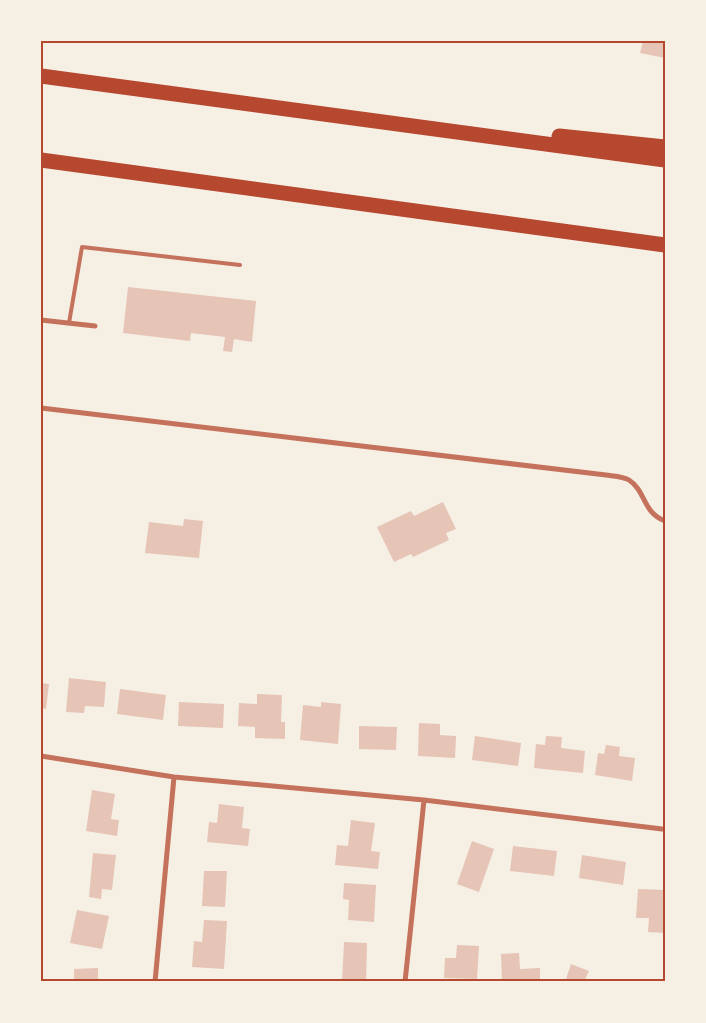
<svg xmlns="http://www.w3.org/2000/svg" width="706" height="1023" viewBox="0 0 706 1023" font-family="'Sofia Sans Condensed',sans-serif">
  <rect width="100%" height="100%" fill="#f6efe4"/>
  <path fill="#e6c5b7" d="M643,41H665V58L640,53Z
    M128,287L256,301L252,342L234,339L232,352L223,351L225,337L191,333L190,341L123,333Z
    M443,502L456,529L446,533L449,540L413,557L411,554L394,562L377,527L411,511L414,516Z
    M184,519L203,521L199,558L145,553L149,522L183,526Z
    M69,678L106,682L104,707L85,706L84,713L66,712Z
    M41,683L49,684L46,709L41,708Z
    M120,689L166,695L163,720L117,714Z
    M257,694L282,695L281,722H285V739L255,738V727L238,726L239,703L257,704Z
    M179,702L224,704L223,728L178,726Z
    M321,702L341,704L338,744L300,740L303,705L321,707Z
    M419,723L440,724V735L456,736L455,758L418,756Z
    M359,726L397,727L396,750L359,749Z
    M475,736L521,743L518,766L472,760Z
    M546,736L562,737L561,748L585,751L583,773L534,768L536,744L545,745Z
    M606,745L620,747L619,756L635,758L632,781L595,775L598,753L604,754Z
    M92,790L115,794L111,819L119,820L117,836L86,831Z
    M219,804L244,807L242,828L250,829L248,846L207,842L209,822L217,823Z
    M351,820L375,823L371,851L380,852L378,869L335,865L337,845L348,846Z
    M472,841L494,849L479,892L457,884Z
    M513,846L557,851L554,876L510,871Z
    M93,853L116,855L112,890L102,889L101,899L89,897Z
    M582,855L626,862L623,885L579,878Z
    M204,871H227L225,907L202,906Z
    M344,883L376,885L374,922L348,920L349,900L343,899Z
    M638,889L665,890V933L648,932L649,918H636Z
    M77,910L109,916L102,949L70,943Z
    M204,920L227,921L224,969L192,967L194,941L202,942Z
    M344,942L367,943L366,982H342Z
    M457,945L479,946L477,979L444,978L445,958H456Z
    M519,953L520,969L540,968V982H502L501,954Z
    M571,964L589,971L584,982H565Z
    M98,968V982H74V969Z"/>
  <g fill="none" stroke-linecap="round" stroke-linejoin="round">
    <path stroke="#c5725c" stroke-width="4" d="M69,323L82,247L240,265"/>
    <path stroke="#c5725c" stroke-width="5" d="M41,320L95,326
      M41,408L606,475C612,476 623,476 629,480C646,491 642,512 665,521
      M41,756L174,777L424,800L662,829
      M155,982L174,777
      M405,982L424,800"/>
    <path stroke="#b5482f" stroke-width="15" d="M41,76L665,160
      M559,136L665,147
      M41,160L665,245"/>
  </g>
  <rect width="706" height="1023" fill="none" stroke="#f6efe4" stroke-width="85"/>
  <rect x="42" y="42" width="622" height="938" fill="none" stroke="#b5482f" stroke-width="2"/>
</svg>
